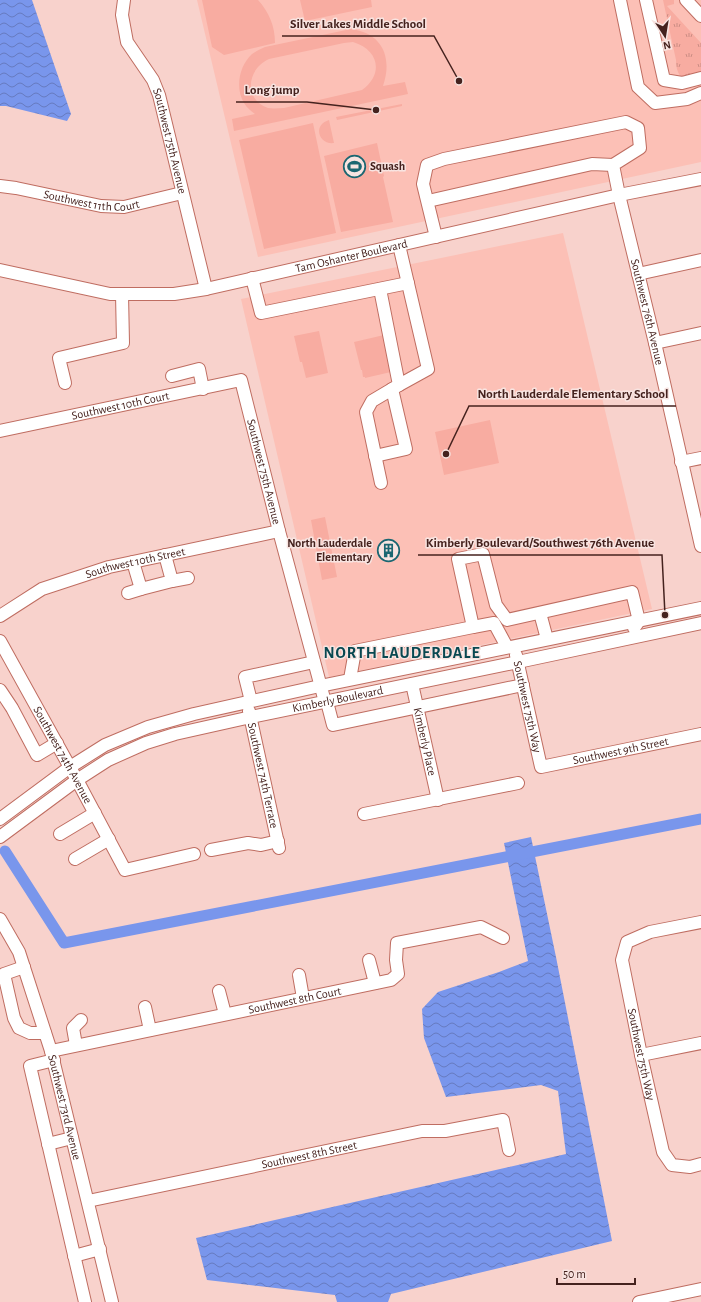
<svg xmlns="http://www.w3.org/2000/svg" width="701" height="1302" viewBox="0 0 701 1302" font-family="'Alegreya Sans',sans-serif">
  <defs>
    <pattern id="grass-tufts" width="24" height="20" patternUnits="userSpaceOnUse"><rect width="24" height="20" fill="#f8aca1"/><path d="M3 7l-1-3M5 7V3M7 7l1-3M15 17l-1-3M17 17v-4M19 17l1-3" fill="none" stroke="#cb8c83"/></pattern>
    <pattern id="water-waves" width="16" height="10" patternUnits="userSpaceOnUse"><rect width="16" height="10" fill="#7996ec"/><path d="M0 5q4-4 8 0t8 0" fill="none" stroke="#657abf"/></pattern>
  </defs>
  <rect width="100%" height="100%" fill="#f8d2cc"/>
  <path fill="#fcc0b6" d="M197,0H701V162L258,257Z
    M563,233L652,609L329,677L241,299Z"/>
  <path fill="url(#grass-tufts)" d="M663,0H674V4L667,6L701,43V75L681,77C677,72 676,66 676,60Z"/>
  <path fill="#f8aca1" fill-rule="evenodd" d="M202,0H258C269,12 275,26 275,43L224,55L212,47Z
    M300,0H371L372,7L305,21Z
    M351,29C382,33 393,57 383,86L405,82L408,94L234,131L232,119L255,114C251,111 247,108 244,103C235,88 239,66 252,54C256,51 261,49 265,47ZM353,42C379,50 384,74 362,90L284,108C279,108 274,109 268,108C243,99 247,69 269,59L344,43Z
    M402,104V106L337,120L336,117Z
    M329,120L334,143C319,145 312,125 329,120Z
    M313,123L336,233L264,249L239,140Z
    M377,143L384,176L383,177L393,222L341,232L324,156Z
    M319,331L328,373L306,378L302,362H300L294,336Z
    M384,335L391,372L365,378V377H363L362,370H361L354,342Z
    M490,420L499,463L444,475L435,432Z
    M325,517L337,577L322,580L311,520Z"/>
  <path fill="url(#water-waves)" d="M0,0H32L71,114L67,121L6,106H0Z
    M531,837L556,957L612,1241L391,1294L388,1302H337L335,1295L207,1280L196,1238L566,1154L558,1091L541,1085L446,1097L424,1038L422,1009L438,992L499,972L528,961L504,843Z"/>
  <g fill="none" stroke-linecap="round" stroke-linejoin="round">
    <path stroke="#7996ec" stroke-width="11" d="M5,851L64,943L701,819"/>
    <defs>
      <g id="minor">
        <path id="s1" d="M124,0L122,15L127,42L153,80L159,95L206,289"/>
        <path d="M620,0L638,87L655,103L687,99L701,93"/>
        <path d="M646,0L664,80L682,83L701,78"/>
        <path d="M686,0L701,16"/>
        <path id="s2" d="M0,186L16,188L101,206L124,207L182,193"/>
        <path d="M428,201L592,164L613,165"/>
        <path id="s3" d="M436,237L423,184L427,165L444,159L626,122L638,128L640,148L613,165L619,195L655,343L701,546"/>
        <path d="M399,245L428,369L399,385"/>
        <path id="s4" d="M0,270L110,294H174L206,289L619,195L701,179"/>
        <path d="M638,274L701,260"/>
        <path d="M252,278L261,313L408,283"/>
        <path d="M380,289L399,385L372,401L366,412L381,483"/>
        <path d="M655,343L701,333"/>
        <path d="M172,376L199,369L203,389"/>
        <path d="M65,383L59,358L123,343L122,294"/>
        <path id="s5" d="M0,431L241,380L279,531L325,702"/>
        <path d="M375,456L406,449L392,389"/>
        <path d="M681,462L701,458"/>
        <path d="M133,562L141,589L172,581L165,555"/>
        <path d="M172,581L188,578"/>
        <path d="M128,593L141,589"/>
        <path d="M540,613L547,639"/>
        <path id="s6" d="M0,616L42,589L109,567L279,531"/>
        <path d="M473,627L494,623L507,647"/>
        <path id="s7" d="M0,641L77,780L125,870L194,854"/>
        <path id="s8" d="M516,655L541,767L701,734"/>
        <path d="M350,679L355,651L473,627L458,559L483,554L496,605L507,620L632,592L639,621L634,628"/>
        <path id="s9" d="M412,684L438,800"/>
        <path d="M0,690L12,708L37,755L57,743"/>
        <path d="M251,701L245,677L314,662"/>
        <path d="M327,702L333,725L523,685"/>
        <path id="s10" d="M249,711L279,848"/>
        <path d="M364,814L518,783"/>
        <path d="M0,819L70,767L105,745L148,727L194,714L320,686L701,608"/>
        <path d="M60,834L95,813"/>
        <path id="s11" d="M0,837L77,780L108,760L146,743L175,734L251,717L518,662L701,623"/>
        <path d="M211,850L248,843L261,845L278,841"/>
        <path d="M75,859L109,839"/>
        <path id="s12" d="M0,919L19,952L51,1051L112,1302"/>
        <path id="s13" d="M701,922L650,932L627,942L622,960L641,1055L663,1152L672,1165L690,1167L701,1164"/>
        <path d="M369,960L375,983"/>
        <path d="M24,967L4,974L14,1018L19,1028L30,1033H45"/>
        <path d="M299,975L303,998"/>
        <path d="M219,991L225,1014"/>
        <path d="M145,1007L150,1030"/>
        <path d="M76,1045L73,1028L81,1020"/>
        <path id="s14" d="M51,1051L391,980L398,974L396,960L397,943L481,927L503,938"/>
        <path d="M641,1055L701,1043"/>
        <path d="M54,1060L30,1066L85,1302"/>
        <path d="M48,1144L72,1138"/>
        <path id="s15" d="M88,1201L422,1131H445L503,1120L509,1150"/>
        <path d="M74,1256L100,1249"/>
        <path d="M639,1302L701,1289"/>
      </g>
    </defs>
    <use href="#minor" stroke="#bf6d61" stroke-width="14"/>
    <use href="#minor" stroke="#fff" stroke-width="12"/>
  </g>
  <defs>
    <symbol id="stadium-ring" viewBox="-11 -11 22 22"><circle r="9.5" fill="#f8e4e1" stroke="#1b6671" stroke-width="1.5"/><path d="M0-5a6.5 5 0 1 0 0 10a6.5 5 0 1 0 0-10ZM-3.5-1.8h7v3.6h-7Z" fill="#1b6671"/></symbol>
    <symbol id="building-ring" viewBox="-11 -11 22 22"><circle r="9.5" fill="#f8e4e1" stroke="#1b6671" stroke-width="1.5"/><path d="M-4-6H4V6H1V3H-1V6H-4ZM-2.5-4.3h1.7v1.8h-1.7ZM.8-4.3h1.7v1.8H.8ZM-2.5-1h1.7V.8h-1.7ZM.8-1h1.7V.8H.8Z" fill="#1b6671"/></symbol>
  </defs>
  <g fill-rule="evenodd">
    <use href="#stadium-ring" x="342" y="154" width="25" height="25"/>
    <use href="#building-ring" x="376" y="538" width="25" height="25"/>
  </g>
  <g text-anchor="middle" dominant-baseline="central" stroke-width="3" stroke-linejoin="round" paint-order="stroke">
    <g font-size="12" fill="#45221e" stroke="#f8e4e1">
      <text stroke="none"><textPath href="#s1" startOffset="152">Southwest 75th Avenue</textPath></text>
      <text stroke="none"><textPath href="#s2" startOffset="93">Southwest 11th Court</textPath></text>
      <text stroke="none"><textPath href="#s4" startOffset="358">Tam Oshanter Boulevard</textPath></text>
      <text stroke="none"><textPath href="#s3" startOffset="494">Southwest 76th Avenue</textPath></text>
      <text stroke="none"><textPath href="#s5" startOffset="123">Southwest 10th Court</textPath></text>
      <text stroke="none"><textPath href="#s5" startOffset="341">Southwest 75th Avenue</textPath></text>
      <text stroke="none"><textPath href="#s6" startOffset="147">Southwest 10th Street</textPath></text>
      <text stroke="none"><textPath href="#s11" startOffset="371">Kimberly Boulevard</textPath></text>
      <text stroke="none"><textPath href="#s8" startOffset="53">Southwest 75th Way</textPath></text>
      <text stroke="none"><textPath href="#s9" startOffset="59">Kimberly Place</textPath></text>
      <text stroke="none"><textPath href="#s8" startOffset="196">Southwest 9th Street</textPath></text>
      <text stroke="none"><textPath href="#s7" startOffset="130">Southwest 74th Avenue</textPath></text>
      <text stroke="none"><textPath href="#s10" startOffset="66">Southwest 74th Terrace</textPath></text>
      <text stroke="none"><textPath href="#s14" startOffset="249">Southwest 8th Court</textPath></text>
      <text stroke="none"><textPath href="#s13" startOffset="192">Southwest 75th Way</textPath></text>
      <text stroke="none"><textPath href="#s12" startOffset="200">Southwest 73rd Avenue</textPath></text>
      <text stroke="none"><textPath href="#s15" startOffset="226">Southwest 8th Street</textPath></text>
    </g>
    <g font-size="12" font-weight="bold" fill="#45221e" stroke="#f8e4e1" text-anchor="start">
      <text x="370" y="166">Squash</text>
      <text x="372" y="543" text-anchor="end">North Lauderdale<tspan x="372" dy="14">Elementary</tspan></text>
    </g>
    <g font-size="16" font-weight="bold" letter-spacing="1" fill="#094851" stroke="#f8e4e1">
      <text x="402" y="653">NORTH LAUDERDALE</text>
    </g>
  </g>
  <path fill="none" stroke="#45221e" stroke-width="1.5" d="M459 81L434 36H282M376 110L307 102H236M446 454L469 406H676M665 615L662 555H418"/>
  <g fill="#45221e" stroke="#f8e4e1" stroke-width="1.5">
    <circle cx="459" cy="81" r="4"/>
    <circle cx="376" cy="110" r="4"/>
    <circle cx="446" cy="454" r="4"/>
    <circle cx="665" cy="615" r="4"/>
  </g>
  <g font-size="13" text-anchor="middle" font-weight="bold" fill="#45221e" stroke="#f8e4e1" stroke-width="3" stroke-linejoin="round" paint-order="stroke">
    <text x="358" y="28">Silver Lakes Middle School</text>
    <text x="272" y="94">Long jump</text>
    <text x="573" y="398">North Lauderdale Elementary School</text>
    <text x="540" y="547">Kimberly Boulevard/Southwest 76th Avenue</text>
  </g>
  <g transform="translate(665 36) rotate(168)" stroke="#f8e4e1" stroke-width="3" paint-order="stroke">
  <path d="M0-3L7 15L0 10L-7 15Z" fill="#45221e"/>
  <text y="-6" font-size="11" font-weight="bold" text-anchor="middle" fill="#45221e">N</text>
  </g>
  <path d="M557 1278v6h78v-6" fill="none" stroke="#45221e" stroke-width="2"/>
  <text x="563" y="1278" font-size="12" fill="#45221e" stroke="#f8e4e1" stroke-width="3" paint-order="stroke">50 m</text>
</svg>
